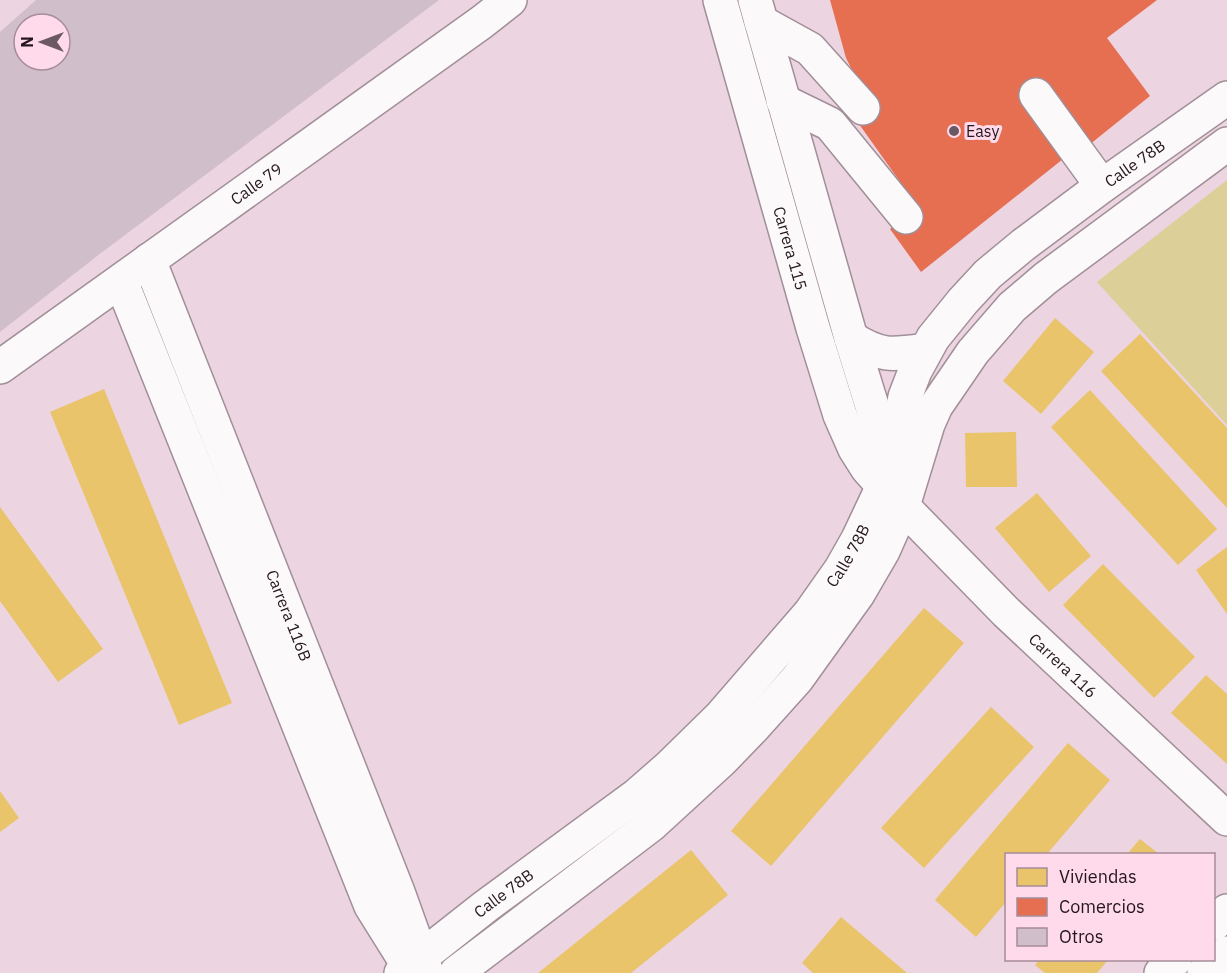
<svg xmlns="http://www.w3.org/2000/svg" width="1227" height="973" viewBox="0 0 1227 973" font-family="'IBM Plex Sans',sans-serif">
  <rect width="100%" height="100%" fill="#ecd4e0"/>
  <path fill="#ddcf98" d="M1227,180V425L1097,282Z"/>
  <path fill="#e9c46a" d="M1055,318L1094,352L1041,414L1003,381Z
    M1140,334L1227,428V508L1101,371Z
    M104,389L232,703L179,725L50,412Z
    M1090,390L1217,529L1178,565L1051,427Z
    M1016,432L1017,487H966L965,433Z
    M1037,493L1091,556L1049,592L995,528Z
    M0,507L103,649L58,682L0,601Z
    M1227,547V614L1196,570Z
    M1103,564L1195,657L1154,698L1063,605Z
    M924,608L964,643L771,866L731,831Z
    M1206,675L1227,694V764L1171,713Z
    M991,707L1034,747L924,868L881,828Z
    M1068,743L1110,780L1047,854H1006V902L976,937L935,900Z
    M0,791L19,818L0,832Z
    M1140,839L1159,854H1127Z
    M691,850L728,895L631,973H538Z
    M841,917L907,973H813L802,963Z
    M1039,960H1108L1097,973H1045L1035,965Z"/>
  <path fill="#e76f51" d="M830,0H1157L1107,38L1150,96L1089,145L1063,159L921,272L890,229L918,207L854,117L858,82L846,58Z"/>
  <path fill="#d0bfca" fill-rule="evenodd" d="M36,0H439L101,253L0,332V32ZM24,24H60V60H24Z"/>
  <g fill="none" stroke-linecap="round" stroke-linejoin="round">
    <defs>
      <g id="minor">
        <path id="s1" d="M720,0L813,328L840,415L855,449L867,468L883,486L1006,612L1227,819"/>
        <path d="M755,0L851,338L873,409L879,436L883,467"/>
        <path d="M761,22L810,49L863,108"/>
        <path d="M1036,95L1102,186"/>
        <path d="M783,101L830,124L906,217"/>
        <path id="s2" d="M149,260L398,892L427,973"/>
        <path d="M121,281L371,906L411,970"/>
        <path d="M851,338C881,357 891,355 926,350"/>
        <path id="s3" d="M0,367L482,22L510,0"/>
        <path d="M1214,924L1227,911"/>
        <path id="s4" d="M401,973L486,906L637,795L669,767L721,716L810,613L841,569L858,539L891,469L905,397L915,371L933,338L963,301L988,274L1023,245L1102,186L1227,98"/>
        <path d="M456,973L651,825L722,760L753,728L797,679L858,594L883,551L903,506L928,424L936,406L973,352L1012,307L1046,278L1227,144"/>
        <path d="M1161,973L1175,960"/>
        <path d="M1204,973L1227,953"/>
      </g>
    </defs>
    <use href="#minor" stroke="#a18f98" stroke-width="36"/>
    <use href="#minor" stroke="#fcf9fa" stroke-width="33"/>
  </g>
  <circle fill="#6b5862" stroke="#fedaeb" stroke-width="2" cx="954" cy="131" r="6"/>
  <g text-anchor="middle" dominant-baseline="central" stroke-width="6" stroke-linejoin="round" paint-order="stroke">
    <g font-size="16" fill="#25161e" stroke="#fedaeb" text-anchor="start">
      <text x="966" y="131">Easy</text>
    </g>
    <g font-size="16" fill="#25161e" stroke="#fedaeb">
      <text stroke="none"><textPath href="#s4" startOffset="1120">Calle 78B</textPath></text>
      <text stroke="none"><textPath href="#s3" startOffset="315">Calle 79</textPath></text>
      <text stroke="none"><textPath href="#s1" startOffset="258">Carrera 115</textPath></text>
      <text stroke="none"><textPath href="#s4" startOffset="616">Calle 78B</textPath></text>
      <text stroke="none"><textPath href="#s2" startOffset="382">Carrera 116B</textPath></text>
      <text stroke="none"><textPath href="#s1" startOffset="770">Carrera 116</textPath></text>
      <text stroke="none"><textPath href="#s4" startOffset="130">Calle 78B</textPath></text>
    </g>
  </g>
  <rect x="1005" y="853" width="210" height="108" fill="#fedaeb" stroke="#a78c99" stroke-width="1.5"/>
  <rect x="1017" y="868" width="30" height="18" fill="#e9c46a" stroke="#a78c99" stroke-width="1.5"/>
  <text x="1059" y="883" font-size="18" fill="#25161e">Viviendas</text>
  <rect x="1017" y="898" width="30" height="18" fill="#e76f51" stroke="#a78c99" stroke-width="1.5"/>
  <text x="1059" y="913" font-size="18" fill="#25161e">Comercios</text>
  <rect x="1017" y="928" width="30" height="18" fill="#d0bfca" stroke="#a78c99" stroke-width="1.5"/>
  <text x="1059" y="943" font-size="18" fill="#25161e">Otros</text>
  <g transform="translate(42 42) rotate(270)"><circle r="28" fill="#fedaeb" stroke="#a78c99" stroke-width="1.5"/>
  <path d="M0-4.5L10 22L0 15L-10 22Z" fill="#6b5862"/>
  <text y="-9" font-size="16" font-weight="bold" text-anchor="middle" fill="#25161e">N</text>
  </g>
</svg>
